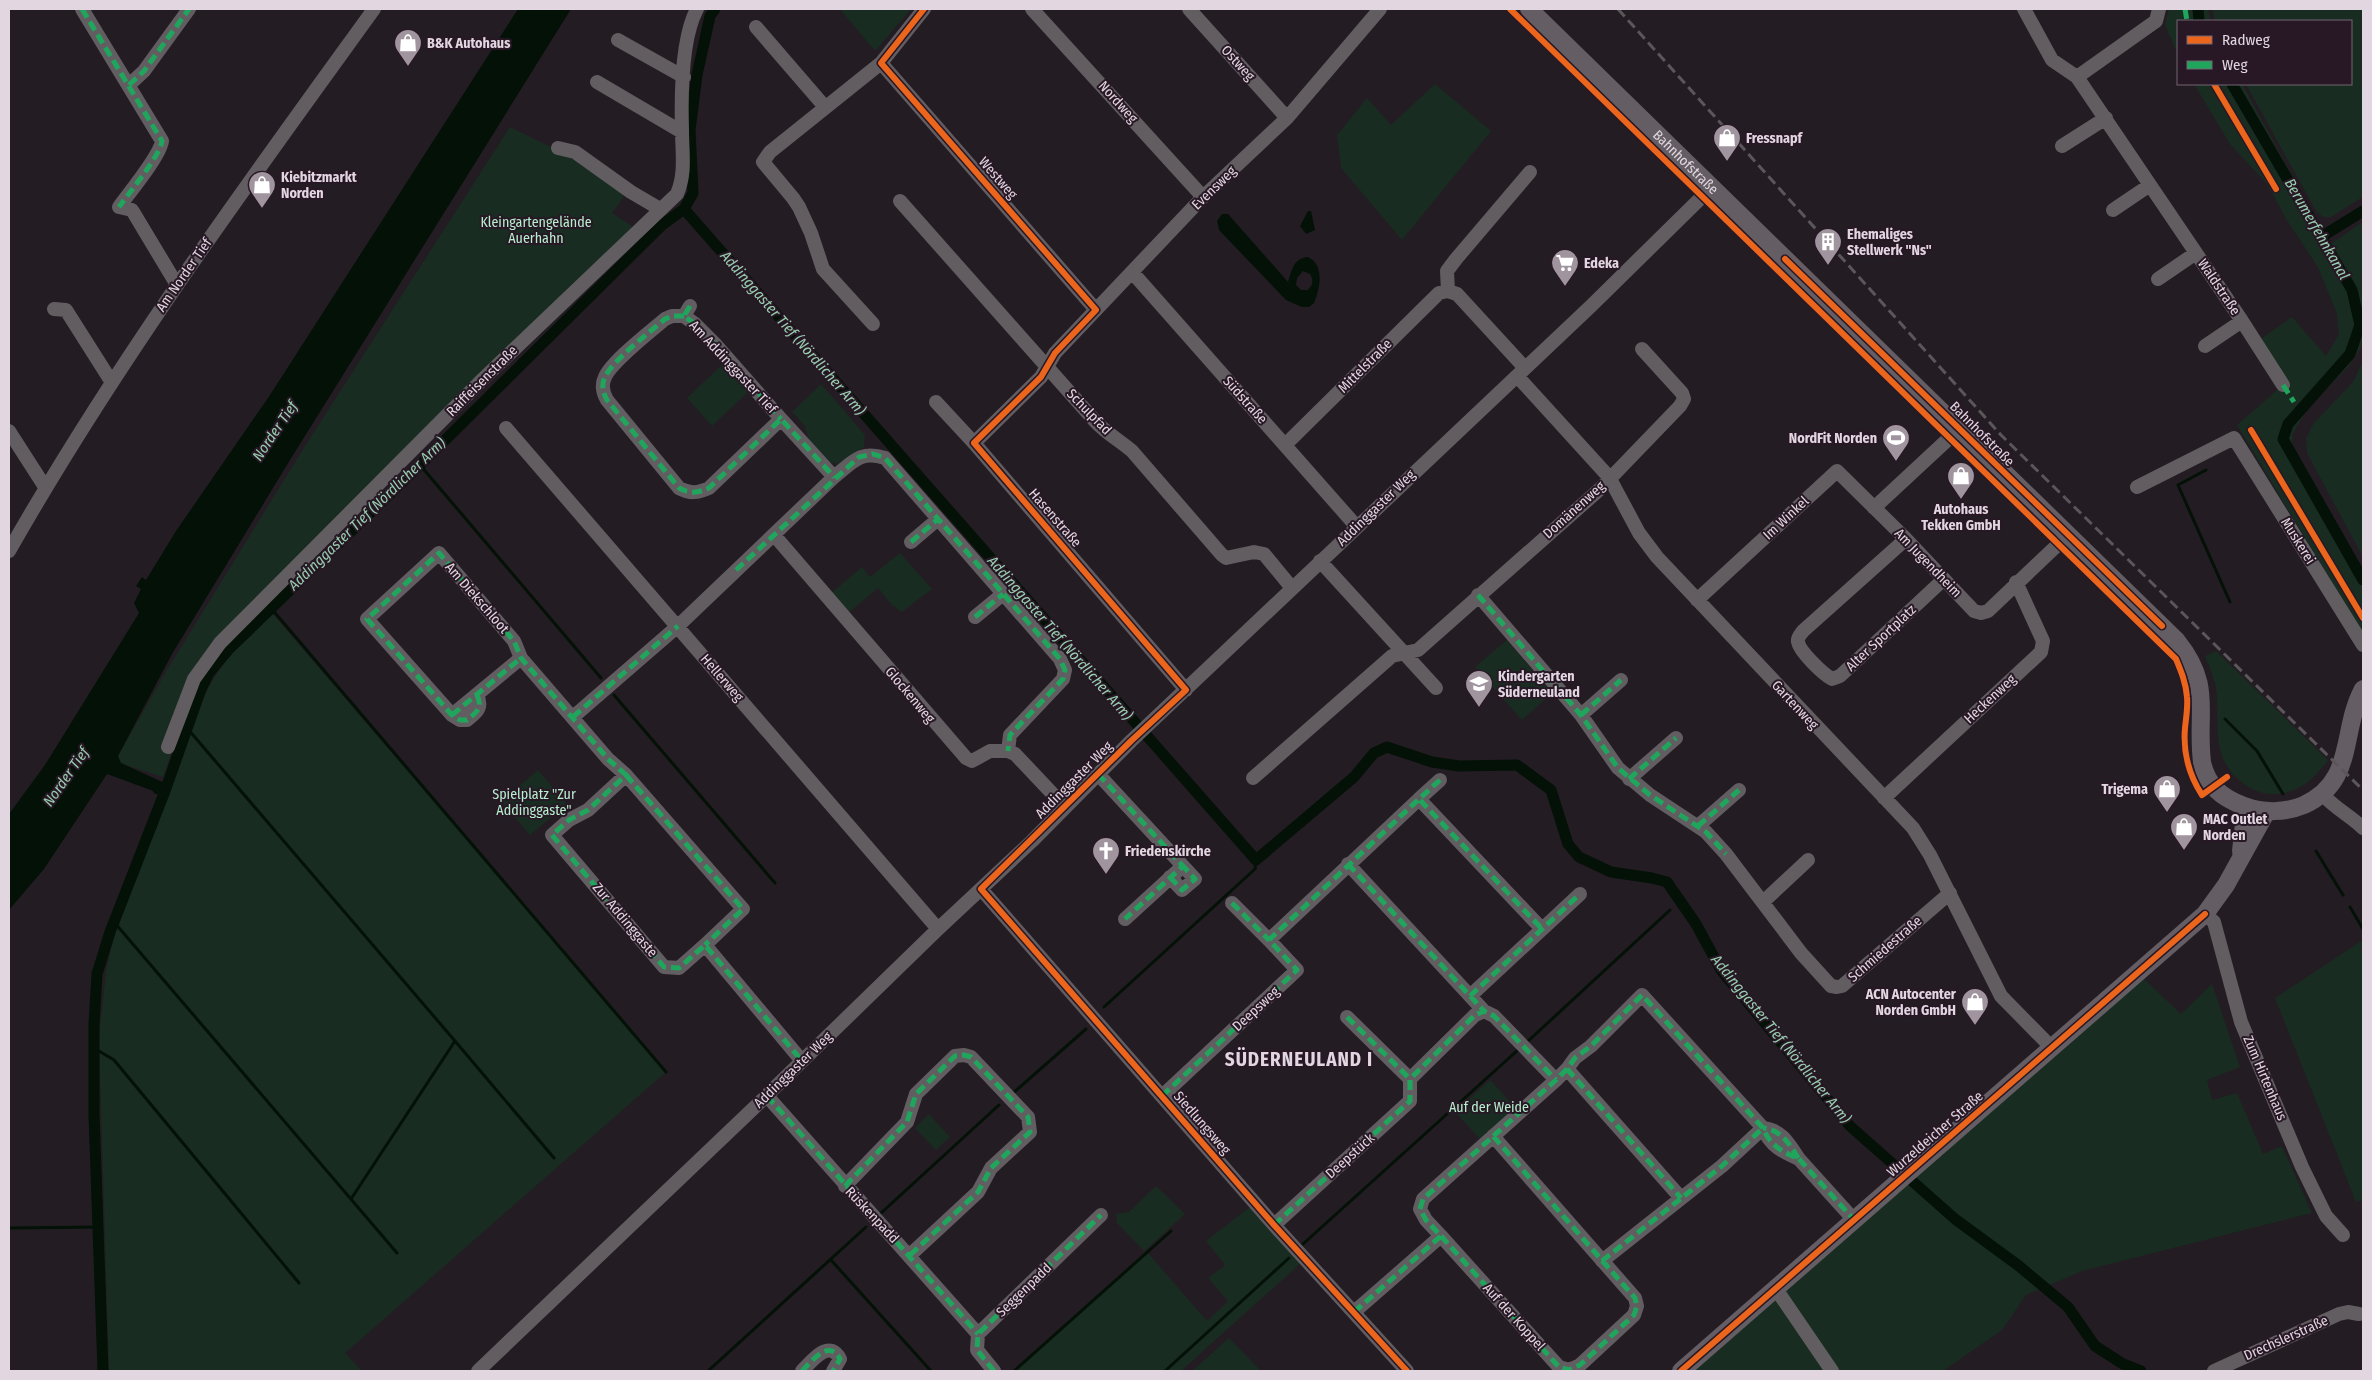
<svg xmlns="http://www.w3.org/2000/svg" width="2372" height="1380" viewBox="0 0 2372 1380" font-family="'Fira Sans Condensed',sans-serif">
  <rect width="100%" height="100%" fill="#241c23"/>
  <path fill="#192c21" d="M840,9H911L875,51Z
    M2169,9H2208L2211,21H2178V55L2165,25Z
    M2212,9H2363V197L2331,217H2323L2316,211L2246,84H2351V21H2215Z
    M1435,84L1491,131L1402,240L1341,168L1337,135L1367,98L1391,125Z
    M2194,84H2242L2319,225L2332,243L2363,222V344L2349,366L2309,406L2292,435V450L2333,523L2363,587V634L2237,425L2283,385L2255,343L2292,317L2326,356L2339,334L2337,314L2318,267L2286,219L2268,185L2230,144Z
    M510,127L565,154L625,195L612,213L632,226L633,229L491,380L251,617L202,673L187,706L163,777L120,763L118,756L167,670L305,446Z
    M2363,361V557L2307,453L2306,438L2314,423L2353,382Z
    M724,363L749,391L712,426L687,398Z
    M821,384L865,435L864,447L837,464L830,462L809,440L805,426L792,412Z
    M900,553L932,589L902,612L892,605L878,588L847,614L830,594L862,567L870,577Z
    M271,612L666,1072L345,1353L362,1371H109L99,1039L106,972L115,931L207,689L231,652Z
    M1507,640L1552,693L1522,720L1475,667Z
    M2216,651L2328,760C2313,781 2297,794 2272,794C2260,794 2249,788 2240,781C2209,754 2221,724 2216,688C2214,677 2209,667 2205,656Z
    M538,770L567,804L530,835L501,801Z
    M2363,940V1200L2356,1202L2275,998Z
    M2143,978L2181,1014L2212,984L2240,1067L2207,1080L2212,1100L2237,1093L2263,1154L2282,1146L2312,1213L2082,1271L2026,1295L2002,1330L1943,1371H1690Z
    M1490,1080L1516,1108L1481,1140L1455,1112Z
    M929,1114L950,1137L936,1150L915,1128Z
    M1156,1186L1185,1214L1144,1251L1117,1223L1116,1214L1129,1212Z
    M1250,1207L1301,1263L1181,1371H1014L1147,1252L1207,1321L1228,1301L1208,1278L1225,1265L1206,1241Z
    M1229,1338L1261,1371H1192Z"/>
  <path fill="#031107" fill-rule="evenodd" d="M518,9H571L290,460L172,654L118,756L121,763L171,786L167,796L107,774L44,869L9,910V814L45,765L139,613L134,603L141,589L136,586L142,577L146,580L176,531L270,395Z
    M1308,211H1311L1315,230L1306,234L1300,226Z
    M1222,214H1228L1288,282C1292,271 1293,258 1308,257C1325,265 1320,289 1314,303L1309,307H1302L1286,300L1219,230L1217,221ZM1303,271L1310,274C1314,281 1313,284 1308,290H1301L1296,285L1297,278Z"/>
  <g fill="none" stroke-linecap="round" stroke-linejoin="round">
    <path stroke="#031107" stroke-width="3" d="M420,465L601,678
      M2206,470L2178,485L2230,602
      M270,607L666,1072
      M614,695L775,883
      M2225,719L2257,751L2283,794
      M187,728L455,1041L351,1199
      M2316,851L2343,895
      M2350,907L2363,929
      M114,922L397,1253
      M1104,1007L1255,869L1256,860
      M455,1041L554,1158
      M1527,1042L1670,910
      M94,1048L114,1060L299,1283
      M1012,1094L1086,1029
      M880,1214L999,1105
      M9,1228L99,1227
      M1303,1244L1519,1049
      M831,1260L931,1371
      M708,1371L866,1227
      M1014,1371L1171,1231
      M1165,1371L1289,1258"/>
    <path stroke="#031107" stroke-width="11" d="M2198,9L2199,21
      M2232,84L2352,290L2360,325L2350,354L2288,424L2283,439L2363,580
      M684,209L693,193L690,130L697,75L710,16L715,9
      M2321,237L2363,211
      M158,789L165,791L200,692L209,673L229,649L420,465L662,225L684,209L1256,860L1354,777L1374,753L1387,747L1432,762L1459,766L1517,765L1551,790L1568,844L1579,857L1611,872L1652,878L1667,882L1696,924L1721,970L1850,1126L1955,1219L2019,1266L2068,1307L2095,1346L2123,1364L2141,1371
      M103,1371L94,1114V1024L97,974L110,932L165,791"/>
    <path stroke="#615d61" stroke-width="14" d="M82,9L162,141C160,156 129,193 119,207L132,210L177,285
      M1032,9L1203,197
      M1189,9L1287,118
      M2024,9L2052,60L2077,77L2242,321L2283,385
      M756,27L825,107
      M618,40L684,77
      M881,63L1096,310
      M2077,77L2156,21L2159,9
      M597,82L682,132
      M129,85L144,71L189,9
      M2062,146L2106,118
      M558,148L575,152L631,192L660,209
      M900,201L1095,421C1106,433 1119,440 1132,451L1222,555L1226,558L1254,552L1264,554L1292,588
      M2113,210L2150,185
      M1132,272L1357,527
      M2158,279L2196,253
      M1448,291L1457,294L1525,368
      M690,306L684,316L695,324L716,345L781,419
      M54,309L66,310L111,381
      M684,316H672L665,319C650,332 612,361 605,377C601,385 603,393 607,400L679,488C690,494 698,493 709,488L781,419L834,477
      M873,324L823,269L811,233L799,207L793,198L763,162L770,152L881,63L924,9
      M2205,346L2242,321
      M1517,376L1609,477L1639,533L1657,557L1913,828L1930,855L2001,996L2052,1048
      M936,402L974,443L1186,690
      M506,428L938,929
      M9,431L45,487
      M974,443L1041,377L1055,353L1203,197L1287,118L1380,9
      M1285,445L1439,293L1448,291L1447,271L1456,259L1530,172
      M2137,487L2234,438L2363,645
      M1874,508L1959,429
      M774,535L966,758L972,761L990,751H1008L1015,754L1065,807
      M1906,539L1803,631C1801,634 1797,637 1798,642C1800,652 1823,674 1832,679L1840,676L1944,579
      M911,542L938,519
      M9,551C117,361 246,186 374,9
      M1320,561L1436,688
      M1478,595L1581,715L1618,768L1650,795L1706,832L1726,854L1801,953L1831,986L1837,987L1842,986L1950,893
      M1697,600L1837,471L1906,539L1974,611L1981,613L1988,611L2069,534
      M975,617L1003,594
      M477,695C483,708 477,712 467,720H460L452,715L367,619L439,553L514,641L521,658L608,759L626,775L588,810L569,820L552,835L664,967L679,968L705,945L802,1061
      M452,715L521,658
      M1581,715L1621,680
      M573,717L678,626L834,477C853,462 860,450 885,458L1060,659L1065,670L1063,679L1010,735L1008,751
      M168,747L194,679L220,643L483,379L677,194C686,173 682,153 682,130C681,95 681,39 697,9
      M1098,774L1183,866L1125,919
      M626,775L743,909L705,945
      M1253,778L1392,656L1418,650L1600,489L1680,406L1684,399L1682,393L1642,349
      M1629,779L1676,738
      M1440,780L1419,799L1542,929
      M2323,795C2335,808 2350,816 2363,828
      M1884,798L2041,652L2043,641L2016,582
      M1698,826L1739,790
      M1348,864L1484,1011
      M1170,877L1182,890L1195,879L1183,866
      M981,889L1274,1225L1407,1371
      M1763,902L1808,860
      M1232,903L1269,940
      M2205,914L2214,922L2241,1022L2302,1167L2326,1216L2343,1235
      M1470,996L1580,894
      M1347,1017L1410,1079
      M1567,1069L1681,1198
      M767,1096L978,1334
      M1162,1096L1297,970L1269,940L1419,799
      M1799,1159L1855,1221
      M845,1186L907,1122L916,1094L955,1056L964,1055L971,1057L1028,1117L1030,1132L991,1168L978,1192L910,1255
      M1274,1225L1410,1101V1079L1475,1015L1484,1011L1494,1016L1556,1080
      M1441,1236L1559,1367L1569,1370L1580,1365L1634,1315L1637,1306L1635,1298L1493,1136
      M1602,1261L1722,1166L1763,1128
      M1776,1289L1832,1371
      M1354,1312L1441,1236L1426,1220L1420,1209L1423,1199L1556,1080L1567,1069L1575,1058L1591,1046L1642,995L1763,1128C1770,1146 1783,1152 1799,1159C1789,1144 1782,1130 1763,1128
      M478,1371L758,1104L938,929L1032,841L1131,741L1591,306L1712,187
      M802,1371C812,1361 829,1338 840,1359L833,1371
      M994,1371L977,1350L978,1334L1101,1215
      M2214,1371L2339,1314L2348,1312L2359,1314"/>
    <g stroke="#645d63" stroke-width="18">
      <path id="s1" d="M1529,9L2177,641C2213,686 2196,711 2202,762C2207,786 2222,798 2244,806C2263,813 2285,813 2304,805C2356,781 2340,732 2363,689"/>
      <path d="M2241,851L2246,807"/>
      <path d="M1681,1371L2205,914L2226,885L2267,811"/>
    </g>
    <path stroke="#5b565a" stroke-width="3" stroke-dasharray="10 5" stroke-linecap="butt" d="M1618,9L2001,435L2363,790"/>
    <path stroke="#20a55d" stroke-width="5" stroke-dasharray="10 5" stroke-linecap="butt" d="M82,9L162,141C160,156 129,193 119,207
      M2185,9L2187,21
      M129,85L144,71L189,9
      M690,306L684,316L695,324L716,345L781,419
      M684,316H672L665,319C650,332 612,361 605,377C601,385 603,393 607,400L679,488C690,494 698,493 709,488L781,419L834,477
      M2283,385L2294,402
      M911,542L938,519
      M736,570L859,457L873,454L885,458L1060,659L1065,670L1063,679L1010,735L1008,751
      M1478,595L1581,715L1618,768L1650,795L1706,832L1726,854
      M975,617L1003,594
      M477,695C483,708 477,712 467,720H460L452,715L367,619L439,553L514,641L521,658L608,759L626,775L588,810L569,820L552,835L664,967L679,968L705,945L802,1061
      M452,715L521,658
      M1581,715L1621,680
      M573,717L678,626
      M1098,774L1183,866L1125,919
      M626,775L743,909L705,945
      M1629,779L1676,738
      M1440,780L1419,799L1542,929
      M1698,826L1739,790
      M1348,864L1484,1011
      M1170,877L1182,890L1195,879L1183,866
      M1232,903L1269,940
      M1470,996L1580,894
      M1347,1017L1410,1079
      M1567,1069L1681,1198
      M767,1096L978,1334
      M1162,1096L1297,970L1269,940L1419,799
      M1799,1159L1855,1221
      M845,1186L907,1122L916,1094L955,1056L964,1055L971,1057L1028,1117L1030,1132L991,1168L978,1192L910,1255
      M1274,1225L1410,1101V1079L1475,1015L1484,1011L1494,1016L1556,1080
      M1441,1236L1559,1367L1569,1370L1580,1365L1634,1315L1637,1306L1635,1298L1493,1136
      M1602,1261L1722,1166L1763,1128
      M1354,1312L1441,1236L1426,1220L1420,1209L1423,1199L1556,1080L1567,1069L1575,1058L1591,1046L1642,995L1763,1128C1770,1146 1783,1152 1799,1159C1789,1144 1782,1130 1763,1128
      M802,1371C812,1361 829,1338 840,1359L833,1371
      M994,1371L977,1350L978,1334L1101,1215"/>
    <defs>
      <path id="cycleway" d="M924,9L881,63L1096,310L1055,353L1041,377L974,443L1186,690L1131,741L981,889L1274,1225L1407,1371
        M1510,9L2176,659C2181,671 2186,683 2187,697C2188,707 2186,718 2185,728C2183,751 2189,775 2202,795L2227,777
        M2214,84L2276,189
        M1785,259L2162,626
        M2251,430L2363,618
        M1681,1371L2205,914"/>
    </defs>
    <use href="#cycleway" stroke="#281826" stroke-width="9"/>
    <use href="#cycleway" stroke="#eb651d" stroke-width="6"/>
  </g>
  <defs>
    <symbol id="shop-pin" viewBox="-11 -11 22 30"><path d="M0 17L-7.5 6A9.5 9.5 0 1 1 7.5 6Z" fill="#a0959e" stroke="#281826"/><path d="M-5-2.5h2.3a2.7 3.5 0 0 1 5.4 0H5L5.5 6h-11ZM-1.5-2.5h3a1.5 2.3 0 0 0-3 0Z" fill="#fff"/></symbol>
    <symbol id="building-pin" viewBox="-11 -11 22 30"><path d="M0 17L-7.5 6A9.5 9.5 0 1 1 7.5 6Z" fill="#a0959e" stroke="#281826"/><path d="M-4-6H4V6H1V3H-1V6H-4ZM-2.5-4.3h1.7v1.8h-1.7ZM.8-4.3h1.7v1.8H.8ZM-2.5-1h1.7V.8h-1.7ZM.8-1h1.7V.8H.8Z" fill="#fff"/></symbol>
    <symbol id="supermarket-pin" viewBox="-11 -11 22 30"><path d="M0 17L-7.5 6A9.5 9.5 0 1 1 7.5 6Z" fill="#a0959e" stroke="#281826"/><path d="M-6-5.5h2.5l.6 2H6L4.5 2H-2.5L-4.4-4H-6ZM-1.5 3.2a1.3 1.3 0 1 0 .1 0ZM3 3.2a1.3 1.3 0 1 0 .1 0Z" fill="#fff"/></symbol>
    <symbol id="stadium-pin" viewBox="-11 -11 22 30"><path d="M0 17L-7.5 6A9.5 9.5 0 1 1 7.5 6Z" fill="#a0959e" stroke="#281826"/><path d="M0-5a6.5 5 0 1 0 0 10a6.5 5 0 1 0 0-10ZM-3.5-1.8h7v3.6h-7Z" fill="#fff"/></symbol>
    <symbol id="school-pin" viewBox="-11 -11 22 30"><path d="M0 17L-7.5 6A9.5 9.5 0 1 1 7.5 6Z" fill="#a0959e" stroke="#281826"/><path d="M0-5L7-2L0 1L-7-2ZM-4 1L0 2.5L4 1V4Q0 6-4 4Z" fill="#fff"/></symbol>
    <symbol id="church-pin" viewBox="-11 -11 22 30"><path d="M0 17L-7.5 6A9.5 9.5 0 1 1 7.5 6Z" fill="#a0959e" stroke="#281826"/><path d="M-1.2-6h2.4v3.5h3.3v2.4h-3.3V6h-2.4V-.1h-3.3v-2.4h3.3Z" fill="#fff"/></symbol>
  </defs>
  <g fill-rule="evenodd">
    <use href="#shop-pin" x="392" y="27" width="32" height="43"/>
    <use href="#shop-pin" x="1711" y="122" width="32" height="43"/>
    <use href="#shop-pin" x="246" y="169" width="32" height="43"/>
    <use href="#building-pin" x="1812" y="226" width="32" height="43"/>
    <use href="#supermarket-pin" x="1549" y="247" width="32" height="43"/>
    <use href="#stadium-pin" x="1880" y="422" width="32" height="43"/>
    <use href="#shop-pin" x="1945" y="460" width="32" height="43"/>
    <use href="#school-pin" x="1463" y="668" width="32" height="43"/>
    <use href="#shop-pin" x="2151" y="773" width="32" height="43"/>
    <use href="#shop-pin" x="2168" y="811" width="32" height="43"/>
    <use href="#church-pin" x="1090" y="835" width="32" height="43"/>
    <use href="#shop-pin" x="1959" y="986" width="32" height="43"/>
  </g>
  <g text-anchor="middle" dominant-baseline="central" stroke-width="4" stroke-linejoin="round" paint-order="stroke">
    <g font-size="14" font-weight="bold" fill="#e2d6e0" stroke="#281826" text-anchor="start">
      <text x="427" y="43">B&amp;K Autohaus</text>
      <text x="1746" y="138">Fressnapf</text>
      <text x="281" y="177">Kiebitzmarkt<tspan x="281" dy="16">Norden</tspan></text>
      <text x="1847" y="234">Ehemaliges<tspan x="1847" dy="16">Stellwerk "Ns"</tspan></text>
      <text x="1584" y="263">Edeka</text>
      <text x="1877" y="438" text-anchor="end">NordFit Norden</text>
      <text x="1961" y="509" text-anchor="middle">Autohaus<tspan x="1961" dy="16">Tekken GmbH</tspan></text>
      <text x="1498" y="676">Kindergarten<tspan x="1498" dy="16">Süderneuland</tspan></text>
      <text x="2148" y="789" text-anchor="end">Trigema</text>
      <text x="2203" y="819">MAC Outlet<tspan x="2203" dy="16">Norden</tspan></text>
      <text x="1125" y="851">Friedenskirche</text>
      <text x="1956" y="994" text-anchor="end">ACN Autocenter<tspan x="1956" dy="16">Norden GmbH</tspan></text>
    </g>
    <g font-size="14" fill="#e2d6e0" stroke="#281826">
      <text transform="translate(1238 63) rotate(48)">Ostweg</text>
      <text transform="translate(1118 102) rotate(48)">Nordweg</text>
      <text stroke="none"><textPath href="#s1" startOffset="219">Bahnhofstraße</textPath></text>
      <text transform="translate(998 178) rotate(49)">Westweg</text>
      <text transform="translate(1214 188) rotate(-44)">Evensweg</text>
      <text transform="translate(184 275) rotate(-55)">Am Norder Tief</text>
      <text transform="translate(2219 287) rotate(56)">Waldstraße</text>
      <text transform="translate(1365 366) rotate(-45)">Mittelstraße</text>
      <text transform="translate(733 367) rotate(47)">Am Addinggaster Tief</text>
      <text transform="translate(482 381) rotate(-45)">Raiffeisenstraße</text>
      <text transform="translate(1245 400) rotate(48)">Südstraße</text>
      <text transform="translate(1089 412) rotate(46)">Schulpfad</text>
      <text transform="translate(1982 434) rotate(45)">Bahnhofstraße</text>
      <text transform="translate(1376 508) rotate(-44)">Addinggaster Weg</text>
      <text transform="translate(1574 510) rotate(-42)">Domänenweg</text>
      <text transform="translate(1055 518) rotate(49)">Hasenstraße</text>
      <text transform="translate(1786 518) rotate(-43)">Im Winkel</text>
      <text transform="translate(2298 541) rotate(58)">Muskerei</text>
      <text transform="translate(1928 563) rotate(46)">Am Jugendheim</text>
      <text transform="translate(477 598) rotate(49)">Am Diekschloot</text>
      <text transform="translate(1881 638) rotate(-43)">Alter Sportplatz</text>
      <text transform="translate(722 678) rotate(49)">Hellerweg</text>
      <text transform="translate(910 695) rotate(50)">Glockenweg</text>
      <text transform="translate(1990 699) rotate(-43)">Heckenweg</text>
      <text transform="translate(1795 705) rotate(47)">Gartenweg</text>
      <text transform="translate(1074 780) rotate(-45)">Addinggaster Weg</text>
      <text transform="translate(625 920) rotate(50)">Zur Addinggaste</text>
      <text transform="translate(1885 949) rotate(-41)">Schmiedestraße</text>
      <text transform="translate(1256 1009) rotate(-43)">Deepsweg</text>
      <text transform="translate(793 1070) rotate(-44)">Addinggaster Weg</text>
      <text transform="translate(2265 1078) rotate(67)">Zum Hirtenhaus</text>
      <text transform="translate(1202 1123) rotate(49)">Siedlungsweg</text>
      <text transform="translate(1935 1134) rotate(-41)">Wurzeldeicher Straße</text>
      <text transform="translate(1350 1156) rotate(-42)">Deepstück</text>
      <text transform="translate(872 1215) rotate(47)">Rüskenpadd</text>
      <text transform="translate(1024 1290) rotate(-44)">Seggenpadd</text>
      <text transform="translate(1514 1317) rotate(48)">Auf der Koppel</text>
      <text transform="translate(2286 1338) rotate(-24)">Drechslerstraße</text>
    </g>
    <g font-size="14" fill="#b6f0cd" stroke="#281826">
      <text x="536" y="222">Kleingartengelände<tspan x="536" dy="16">Auerhahn</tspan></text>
      <text x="534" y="794">Spielplatz "Zur<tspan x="534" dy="16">Addinggaste"</tspan></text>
      <text x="1489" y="1107">Auf der Weide</text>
    </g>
    <g font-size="15" font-style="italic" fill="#97cfae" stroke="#281826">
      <text transform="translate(2317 229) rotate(60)">Berumerfehnkanal</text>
      <text transform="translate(793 333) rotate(49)">Addinggaster Tief (Nördlicher Arm)</text>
      <text transform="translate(275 431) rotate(-56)">Norder Tief</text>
      <text transform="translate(367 514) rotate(-44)">Addinggaster Tief (Nördlicher Arm)</text>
      <text transform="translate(1060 638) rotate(49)">Addinggaster Tief (Nördlicher Arm)</text>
      <text transform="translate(66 777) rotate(-55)">Norder Tief</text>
      <text transform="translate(1781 1039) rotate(51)">Addinggaster Tief (Nördlicher Arm)</text>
    </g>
    <g font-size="19" font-weight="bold" letter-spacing="1" fill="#e2d6e0" stroke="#281826">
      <text x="1299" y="1059">SÜDERNEULAND I</text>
    </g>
  </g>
  <rect width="2372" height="1380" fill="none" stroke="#e2d6e0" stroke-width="20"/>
  <rect x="2177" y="20" width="175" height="65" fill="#281826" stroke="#726470"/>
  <rect x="2187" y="36" width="25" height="8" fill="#eb651d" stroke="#726470"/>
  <text x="2222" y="45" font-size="15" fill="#e2d6e0">Radweg</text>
  <rect x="2187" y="61" width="25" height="8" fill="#20a55d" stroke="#726470"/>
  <text x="2222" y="70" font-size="15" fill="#e2d6e0">Weg</text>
</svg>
